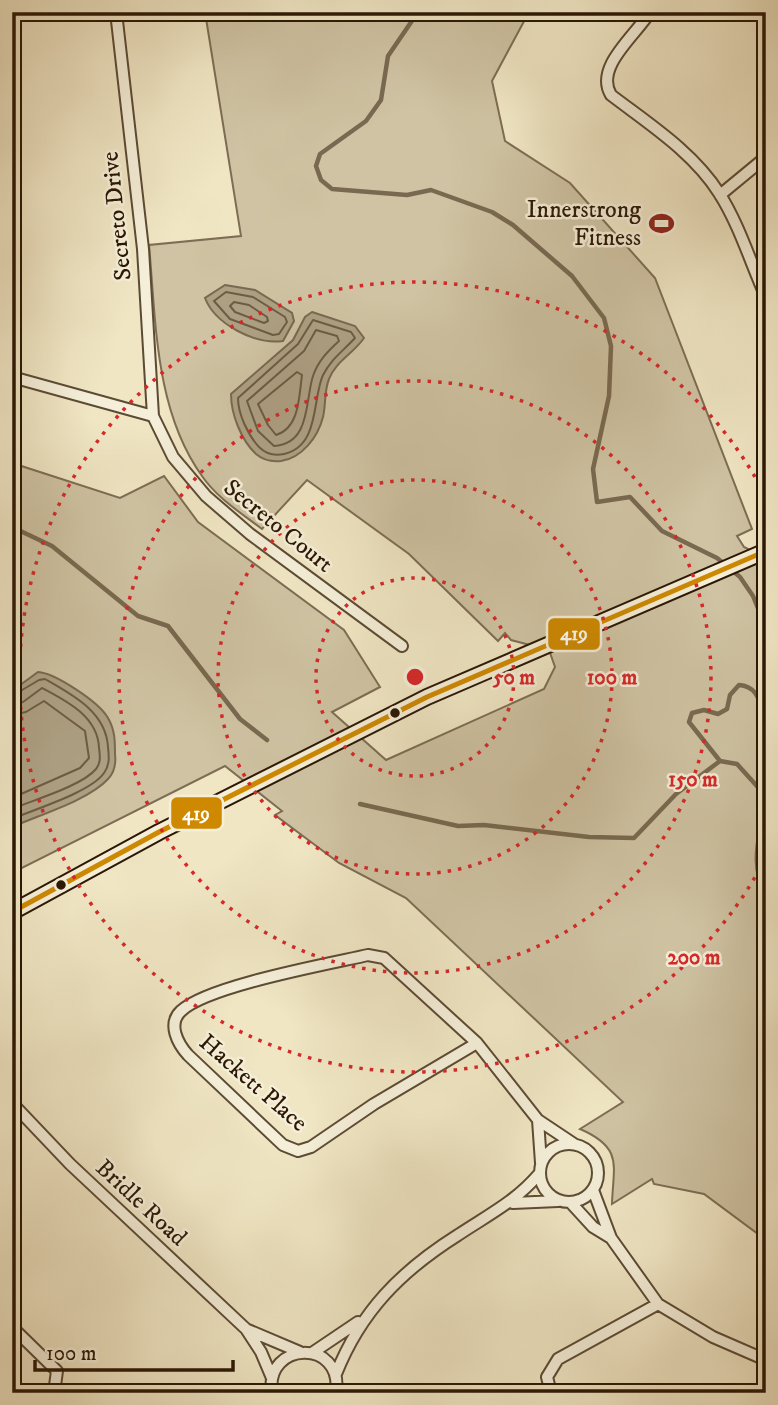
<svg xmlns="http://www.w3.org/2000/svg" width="778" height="1405" viewBox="0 0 778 1405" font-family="'IM FELL DW Pica',serif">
  <rect width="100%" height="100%" fill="#f0e6c4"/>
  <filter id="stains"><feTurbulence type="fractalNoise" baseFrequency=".00286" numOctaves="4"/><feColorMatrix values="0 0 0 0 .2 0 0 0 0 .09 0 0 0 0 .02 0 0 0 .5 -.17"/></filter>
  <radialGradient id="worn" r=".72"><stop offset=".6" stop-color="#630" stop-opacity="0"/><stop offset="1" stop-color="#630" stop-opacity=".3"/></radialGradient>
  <path fill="#cfc3a3" stroke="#7d6d54" stroke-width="2" d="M205,12H529L492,81L505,141L570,183L655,278L752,529L737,536L744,547L766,558V1240L704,1194L654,1184L652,1179L612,1204C613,1166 624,1148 580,1129L623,1102L406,898L339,863L275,815L282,811L225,766L12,873V463L120,498L164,476L198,522L344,630L380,687L332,712L386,760L544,689L555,667L549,650L511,640L505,633L498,641L409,554L307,480L262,529C241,513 217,498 202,476C155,411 156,322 149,245L241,236Z"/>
  <path fill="#ada083" stroke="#796950" stroke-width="2" d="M225,285L255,290L292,313L294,321L283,341C255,345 215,324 205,298Z
    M312,312L355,326L364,338C353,354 336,361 329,379C324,391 326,405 323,417C318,437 302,458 281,461C272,462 263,460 256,454C241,440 231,414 231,394L293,340L305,317Z
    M38,672C55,673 99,702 108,718C115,730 115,741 115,754C116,763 114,773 108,779C89,800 39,815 12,827V691Z"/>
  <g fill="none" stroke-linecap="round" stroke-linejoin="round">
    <path stroke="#6c5c44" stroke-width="2" d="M226,292L253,297L285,317L287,322L279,334L273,335L230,319L214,301Z
      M234,302L249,305L267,317L268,321L264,323L235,312L230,306Z
      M313,320L351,332L355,338C343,351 331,359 323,375C312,399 320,446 284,454C275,456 266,454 259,447C248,435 238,414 238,398L298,344Z
      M316,330L337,336L339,341C328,351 318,361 313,376C305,400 311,444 274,446L258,431L247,401L304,351Z
      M297,372L302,375C299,395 300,428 276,435L268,425L258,404Z
      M12,696L39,680L45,679C73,695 106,712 108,747C109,756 110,765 104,773C91,792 35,809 12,819
      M12,704L23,702L42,688C67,701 98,717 99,748C100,755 101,763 96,769C82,786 33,800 12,809
      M12,715L26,712L44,701L85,731L89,758L80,768L12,798"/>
    <path stroke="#796950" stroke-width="4.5" d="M418,12L388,56L381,100L366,121L320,154L316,166L321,180L332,189L407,195L431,190L492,212L513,225L572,276L604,318L611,346L609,396L593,469L597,502L630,497L662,531L717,558L740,577L753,596L766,628
      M12,527L52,546L138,616L168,626L240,719L267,740
      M766,719C760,703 758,686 739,685L730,695L727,709L718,714L704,710L692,713L689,722L720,761L737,764L765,795C763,830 747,861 766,893
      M360,804L458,826L484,825L589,837L634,838L676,794L720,761"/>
    <defs>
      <path id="street" d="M116,12L143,249L153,416L173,457L206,496L250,534L402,646
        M650,12C636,35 594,67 611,95C649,124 693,152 719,193C739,224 751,264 766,297
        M720,195L766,157
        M12,377L153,416
        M477,1043L374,1104L311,1147L298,1151L283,1145L188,1055C178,1044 167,1024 181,1011C207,986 328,964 368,955L384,958L477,1043L538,1120L574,1144
        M12,1103L70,1164L246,1329L261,1352L272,1378
        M538,1120L541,1163
        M540 1173a29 29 0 1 1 58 0a29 29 0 1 1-58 0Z
        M513,1203L558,1201
        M571,1203L593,1227L611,1238
        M658,1304L713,1337L766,1360
        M12,1327L57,1371L54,1393
        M248,1330L300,1352
        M312,1353L358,1322
        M336,1374C361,1311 401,1271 458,1235C488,1215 515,1202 539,1174
        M272,1393C264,1341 344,1338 336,1393
        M551,1393L547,1377L558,1359L658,1304L611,1238L593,1190"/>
      <path id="secondary" d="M12,912L159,832L427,697L766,551"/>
    </defs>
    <use href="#street" stroke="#5c4b34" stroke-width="14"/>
    <use href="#secondary" stroke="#2b1704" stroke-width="18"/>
    <use href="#street" stroke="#f5efd9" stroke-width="10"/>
    <use href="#secondary" stroke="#f5efd9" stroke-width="14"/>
    <defs>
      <path id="bus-1" d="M12,912L159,832L427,697L766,551"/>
    </defs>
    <use href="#bus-1" stroke="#f5efd9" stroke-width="10"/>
    <use href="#bus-1" stroke="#ce8901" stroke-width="5"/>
  </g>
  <g fill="none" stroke="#d62828" stroke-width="3.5" stroke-dasharray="3.5 7">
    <circle cx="415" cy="677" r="99"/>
    <circle cx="415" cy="677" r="197"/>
    <circle cx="415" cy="677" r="296"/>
    <path d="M765 859A395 395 0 1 1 765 495"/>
  </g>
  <defs>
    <symbol id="stadium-bare" viewBox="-9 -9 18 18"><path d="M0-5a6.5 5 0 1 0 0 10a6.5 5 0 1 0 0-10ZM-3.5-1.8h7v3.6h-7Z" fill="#8f2418" stroke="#f5efd9" stroke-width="2.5" paint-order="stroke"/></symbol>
  </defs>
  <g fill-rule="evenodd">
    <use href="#stadium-bare" x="644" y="206" width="35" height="35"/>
  </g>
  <g fill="#2b1704" stroke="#f5efd9" stroke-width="2.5">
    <circle cx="395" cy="713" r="6"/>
    <circle cx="61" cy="885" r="6"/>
  </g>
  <g text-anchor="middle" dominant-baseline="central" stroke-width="5" stroke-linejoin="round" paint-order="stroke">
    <g font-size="24" fill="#2b1704" stroke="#f5efd9" text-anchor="end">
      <text x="641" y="210">Innerstrong<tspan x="641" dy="28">Fitness</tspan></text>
    </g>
    <g font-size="24" fill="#2b1704" stroke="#f5efd9">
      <text transform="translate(117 216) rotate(-96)">Secreto Drive</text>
      <text transform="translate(278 526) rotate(39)">Secreto Court</text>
      <text transform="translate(253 1083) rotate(41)">Hackett Place</text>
      <text transform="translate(141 1203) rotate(43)">Bridle Road</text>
    </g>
  </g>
  <circle cx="415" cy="677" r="10" fill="#d62828" stroke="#f5efd9" stroke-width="3.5"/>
  <g font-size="21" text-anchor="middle" font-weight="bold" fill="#d62828" stroke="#f5efd9" stroke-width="5" stroke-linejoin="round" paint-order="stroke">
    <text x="514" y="684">50 m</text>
    <text x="612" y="684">100 m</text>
    <text x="693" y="786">150 m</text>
    <text x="694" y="964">200 m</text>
  </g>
  <g stroke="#f5efd9" stroke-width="2.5">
    <rect x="547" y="617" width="54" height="34" rx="7" fill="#ce8901"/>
    <rect x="170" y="796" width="53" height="34" rx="7" fill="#ce8901"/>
  </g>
  <g font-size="19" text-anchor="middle" font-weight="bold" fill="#fff">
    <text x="574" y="640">419</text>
    <text x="196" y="820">419</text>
  </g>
  <rect width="778" height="1405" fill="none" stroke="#f0e6c4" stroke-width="42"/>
  <rect x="14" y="14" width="750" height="1377" fill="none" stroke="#2b1704" stroke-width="3.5"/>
  <rect x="21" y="21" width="736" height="1363" fill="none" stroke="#2b1704" stroke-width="2"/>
  <path d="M35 1360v10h198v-10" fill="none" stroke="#2b1704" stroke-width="3.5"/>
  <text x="46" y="1360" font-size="21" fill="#2b1704" stroke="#f5efd9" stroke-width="5" paint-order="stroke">100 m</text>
  <rect width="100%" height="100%" filter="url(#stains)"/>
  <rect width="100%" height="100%" fill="url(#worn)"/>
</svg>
